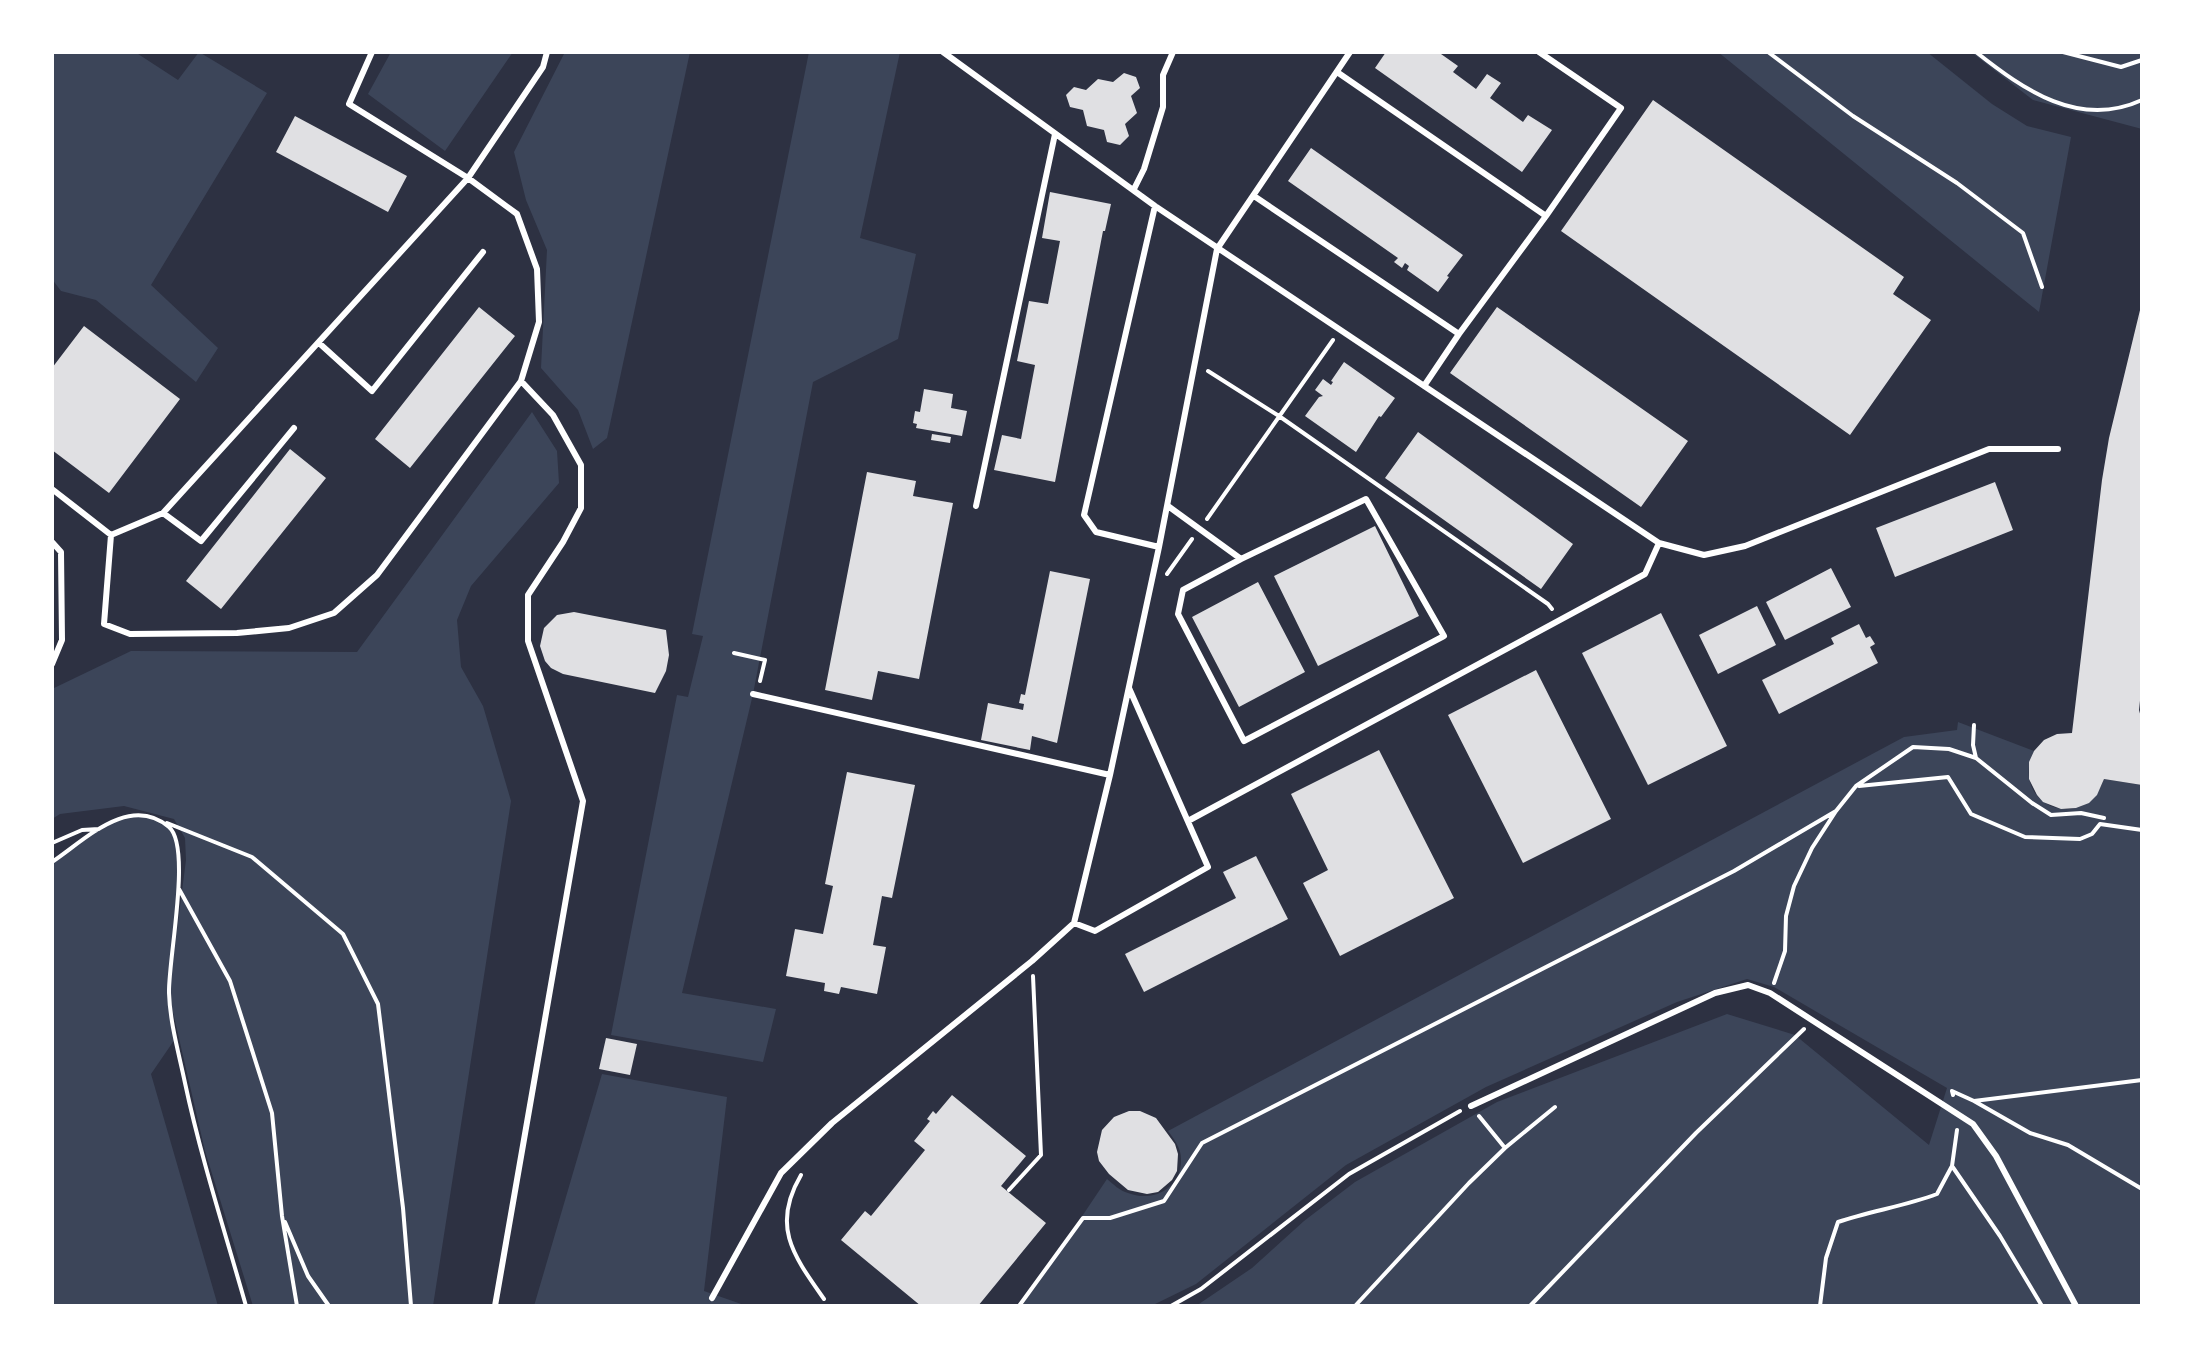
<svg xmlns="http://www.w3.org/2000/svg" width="2194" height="1358" viewBox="0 0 2194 1358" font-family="'Archivo Narrow',sans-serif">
  <rect width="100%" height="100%" fill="#2d3142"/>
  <path fill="#3c4559" d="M52,52H135L178,80L199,52L267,93L151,285L218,348L196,382L96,300L61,291L52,279Z
    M391,52H513L445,151L368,94Z
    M565,52H690L607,438L593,449L578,410L541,368L547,250L526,200L514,152Z
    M809,52H900L860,238L916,254L898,339L813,382L753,694L682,993L776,1009L763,1062L611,1035L677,695L688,697L703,636L692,634Z
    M1718,52H1927L1992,104L2027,126L2071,137L2039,312Z
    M1971,52H2142V129L2033,100Z
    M532,412L557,451L559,483L471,586L457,620L461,667L483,706L511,801L433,1306H253L205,1151L172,1008L175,1039L151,1074L218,1306H52V862C74,847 117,809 145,815C154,818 164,825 172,830L179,856L171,977L186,860L185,838L174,819L124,806L60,814L52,819V689L131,651L357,652Z
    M1958,722L2034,751C2008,804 2084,836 2104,779L2142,785V1306H1196L1252,1268L1304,1221L1355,1182L1497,1102L1727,1014L1795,1035L1929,1145L1947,1088L1774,987L1747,979L1677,1002L1486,1087L1346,1165L1196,1284L1151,1306H1022L1107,1179C1113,1184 1120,1191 1128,1193C1153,1203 1182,1188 1181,1159C1181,1148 1174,1139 1168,1131L1904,737L1957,730Z
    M602,1074L727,1097L704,1291L747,1306H534Z"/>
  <path fill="#e0e0e3" d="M1386,52H1443L1441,54L1458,66L1453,72L1476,89L1487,74L1501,83L1490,98L1523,122L1528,115L1552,130L1522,172L1375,68Z
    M1124,73L1136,77L1140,88L1131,96L1137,113L1125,124L1129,136L1120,145L1107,142L1104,130L1087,126L1083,110L1070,107L1066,95L1074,87L1086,90L1098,79L1113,82Z
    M1653,100L1904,277L1893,294L1931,320L1850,435L1561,231Z
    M295,116L407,176L388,212L276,152Z
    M1311,148L1463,255L1447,276L1449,277L1438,292L1407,270L1409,266L1405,263L1402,268L1394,262L1398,258L1288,181Z
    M1050,192L1111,204L1105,231H1103L1055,482L994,470L1002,435L1021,439L1035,365L1017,361L1029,301L1048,304L1060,241L1042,238Z
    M2141,306L2142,682L2139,710L2142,721V785L2104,779L2097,795L2089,803L2076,808L2061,809L2043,802L2037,795L2029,779V762L2034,751L2044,740L2057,734L2072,733L2102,480L2109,438Z
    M479,307L515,336L410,468L375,439Z
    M1497,307L1688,441L1641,507L1450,373Z
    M84,326L180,399L109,493L52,450V368Z
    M1344,362L1395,398L1381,417L1379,416L1356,452L1305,416L1319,397L1323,396L1315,390L1323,379L1331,385L1333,382L1331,381Z
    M924,389L953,394L951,408L967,411L962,436L916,428L917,424L913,423L915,411L920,412Z
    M1418,432L1573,544L1541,589L1385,478Z
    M932,434L951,437L950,443L931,440Z
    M290,449L326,478L221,609L186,581Z
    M867,472L916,481L913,496L953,503L919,679L878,671L872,700L825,690Z
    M1995,482L2013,530L1895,577L1876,528Z
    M1375,526L1419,616L1318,666L1274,576Z
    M1831,568L1851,607L1785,640L1766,602Z
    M1050,571L1090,579L1057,743L1032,736L1030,750L981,740L988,703L1023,710L1024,704L1019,703L1021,694L1025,695Z
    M1258,582L1305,672L1239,707L1192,617Z
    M1757,606L1776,645L1718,674L1699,635Z
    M574,612L666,630L669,655L666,671L655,693L563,674L551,668L545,661L540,646L544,628L557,615Z
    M1661,613L1727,746L1648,785L1582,653Z
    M1859,624L1866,638L1870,636L1875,644L1870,647L1878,663L1779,714L1762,680L1834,644L1831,638Z
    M1536,670L1611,819L1523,863L1448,715Z
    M1379,750L1454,898L1340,956L1303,883L1328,870L1291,794Z
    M847,772L915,785L892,898L882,896L873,945L886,947L877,994L841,987L839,994L824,991L825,983L786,976L795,929L823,934L833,886L825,884Z
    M1256,856L1288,919L1144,992L1125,954L1236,898L1223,872Z
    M606,1038L637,1044L630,1075L599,1069Z
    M952,1095L1026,1156L1001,1186L1046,1223L978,1306H921L841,1240L865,1211L871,1216L925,1150L914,1141L930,1121L927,1119L933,1111L936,1114Z
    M1129,1111H1140L1156,1118L1175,1144L1178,1154L1177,1171L1172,1180L1158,1192L1147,1194L1128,1190L1109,1174L1099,1161L1097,1152L1102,1130L1114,1117Z"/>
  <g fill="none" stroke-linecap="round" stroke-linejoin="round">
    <path stroke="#fff" stroke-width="4" d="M1768,52L1853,116L1957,183L2023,233L2042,287
      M1976,52C2024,90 2079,129 2142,100
      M2063,52L2121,67L2142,60
      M1208,371L1279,416L1548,604L1552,609
      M1207,519L1333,340
      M1167,574L1192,539
      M734,653L765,660L760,681
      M1974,725L1973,745L1976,758L2032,803L2051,815L2081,813L2104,818
      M1859,786L1948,777L1971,814L2025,837L2080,839L2092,834L2100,824L2142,830
      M167,823L252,857L343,934L378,1004L403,1208L411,1306
      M52,843L82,830L99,829
      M52,862C84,841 129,793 169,827C192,847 168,960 169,993C170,1023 179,1054 185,1083C201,1158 225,1232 246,1306
      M179,889L230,981L272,1113L282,1216L297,1306
      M1774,983L1785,951L1786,916L1794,886L1812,848L1836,811L1856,786L1913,747L1949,749L1976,758
      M1953,1095L1952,1091L1974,1101L2142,1080
      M1974,1101L2030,1133L2068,1145L2142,1189
      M1479,1116L1505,1148
      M1957,1130L1952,1166L2000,1236L2042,1306
      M801,1175C771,1226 793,1255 824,1299
      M1009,1190L1041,1155L1033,976
      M285,1222L308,1276L329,1306
      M1019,1306L1083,1218H1110L1164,1201L1202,1143L1734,871L1836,811
      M1171,1306L1201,1289L1349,1174L1460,1111
      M1355,1306L1469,1183L1505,1148L1555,1107
      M1530,1306L1696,1133L1804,1029
      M1820,1306L1826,1258L1838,1222C1871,1211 1905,1206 1937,1194L1952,1166"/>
    <path stroke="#fff" stroke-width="6" d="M943,52L1155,206L1659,543L1704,555L1745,546L1989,449H2058
      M1539,52L1621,108L1546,216
      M1337,72L1546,216L1459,334L1424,386
      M1134,189L1144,169L1163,107V75L1173,52
      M1254,196L1459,334
      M1155,206L1084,515L1096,532L1159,547
      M319,343L372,391L483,252
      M52,489L111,535L163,513L468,178L543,67L547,52
      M976,506L1055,134
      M1168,506L1241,559L1366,499L1444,636L1244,741L1178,614L1183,590L1241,559
      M163,513L201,541L294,428
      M111,535L104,624L130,634L237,633L289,628L334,613L377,575L521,381L539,322L537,269L517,214L468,178L349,104L372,52
      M52,542L61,552L62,640L52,664
      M753,694L1110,775
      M1188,821L1645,574L1659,543
      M1074,923L1095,931L1208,867L1129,688
      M1471,1106L1715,993L1748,985L1770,993L1973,1124L1996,1156L2076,1306
      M712,1298L781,1173L832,1123L1032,961L1074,923L1110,775L1159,547L1217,249L1350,52
      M495,1306L583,801L528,641V595L563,542L581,508V465L553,415L521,381"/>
  </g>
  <rect width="2194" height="1358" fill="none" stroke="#ffffff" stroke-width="108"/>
</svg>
